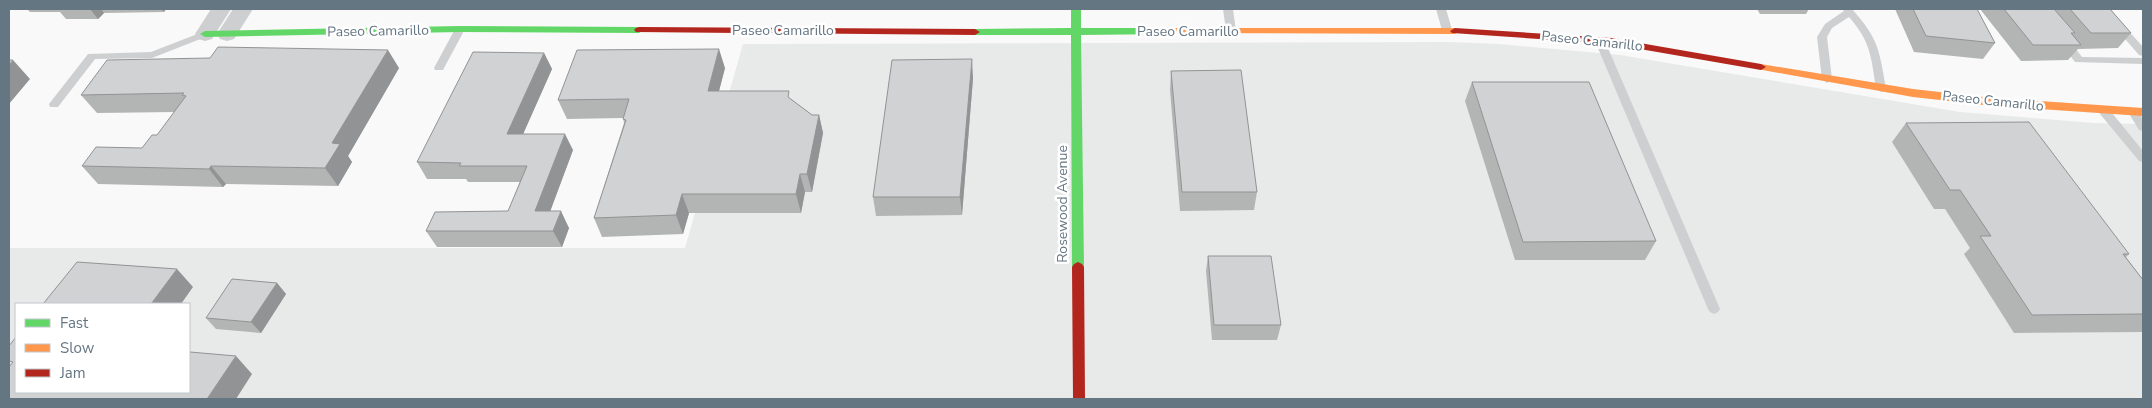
<svg xmlns="http://www.w3.org/2000/svg" width="2152" height="408" viewBox="0 0 2152 408" font-family="'Nunito Sans',sans-serif">
  <rect width="100%" height="100%" fill="#f9f9f9"/>
  <path fill="#e8e9e9" fill-rule="evenodd" d="M1449,42L1499,44L1620,55L1960,112L2094,123L2143,124V399H9V248H685L743,44ZM16,304H189V392H16Z"/>
  <g fill="none" stroke-linecap="round" stroke-linejoin="round">
    <path fill="#cecfd0" fill-rule="evenodd" d="M1223,9H1233L1236,31L1234,33H1228L1226,31Z
      M1436,9H1446L1452,30L1450,32L1447,33L1442,30Z
      M1842,9H1852C1879,39 1879,50 1886,88L1885,91L1881,92L1876,88C1871,57 1871,42 1849,17L1832,28L1827,37L1832,79L1827,83L1822,79L1817,37L1825,24L1844,11Z
      M2099,9H2109L2143,47V56L2139,55Z
      M460,26L465,29L444,68L443,70H435L434,68L455,29Z
      M205,31L208,32L210,34L208,36L152,58L95,59L58,107H50L49,104L88,54L151,52Z
      M1600,38L1605,41L1720,309L1718,312L1714,314L1710,312L1708,309L1595,41Z
      M2064,38L2068,39L2082,57L2143,58V64L2075,62L2059,41Z
      M2104,107L2108,108L2143,151V162L2139,161L2100,114L2099,111Z
      M2133,108C2143,111 2143,122 2143,131L2139,130L2128,112Z"/>
    <path fill="#cecfd0" fill-rule="evenodd" d="M211,9H231L212,39L205,41L198,39L195,34Z
      M233,9H253L234,39L227,41L220,39L217,34Z"/>
    <path fill="#63d668" fill-rule="evenodd" d="M1071,9H1081V28H1172L1177,31L1172,34L1081,35L1084,267L1082,270H1074L1072,267L1071,35H975L970,32L975,29L1071,28Z
      M460,26L639,27L644,30L639,33L460,32L205,37L200,34L205,31Z"/>
    <path fill="#ff974d" fill-rule="evenodd" d="M1172,28H1455L1460,31L1455,34L1169,33L1167,31L1169,29Z
      M1761,64L1913,89L1993,98L2143,108V116L1993,106L1913,97L1757,69L1756,67Z"/>
    <path fill="#b3261e" fill-rule="evenodd" d="M639,27L975,29L980,32L975,35L636,32L634,30L636,28Z
      M1455,28L1611,38L1761,64L1766,67L1761,70L1611,44L1452,33L1450,31Z
      M1078,262L1082,264L1084,267L1085,399H1073L1072,267L1074,264Z"/>
  </g>
  <path fill="#b3b5b5" d="M27,9H166L164,12L104,13L98,19H66L60,12H30Z
    M1757,9H1809L1806,14H1760Z
    M1895,9H1977L1995,43L1983,59L1914,52Z
    M1980,9H2110L2131,33L2118,48L2078,49L2068,60L2021,61Z
    M544,53L552,69L523,134L573,150L550,211L569,228L562,247H437L426,231L508,211L520,182H468L466,179H427L417,162Z
    M399,68L348,156L352,162L338,186L226,184L223,187L98,184L82,166L142,148L157,135L175,112L97,113L81,95Z
    M725,68L719,91L791,99L812,115H819L823,133L812,192H805L801,213H689L683,234L602,237L594,218L624,123L623,118L567,119L558,100Z
    M1171,71L1257,192L1254,210L1180,211L1170,90Z
    M973,78L962,215L876,216L873,197Z
    M1472,82L1656,241L1645,260H1515L1465,101Z
    M1906,123L2129,254L2126,257L2143,280V332L2014,333L1964,254L1970,248L1945,209H1934L1892,142Z
    M1208,256L1281,325L1277,340H1212L1206,271Z
    M277,283L286,294L261,333L216,329L206,318Z"/>
  <path fill="#929394" d="M90,9H101L104,13L98,19Z
    M162,9H166L164,12Z
    M719,49L725,68L714,110L708,91Z
    M388,50L399,68L348,156L352,162L338,186L325,168L332,143Z
    M544,53L552,69L516,150L507,134Z
    M972,59L973,78L962,215L960,197Z
    M13,60L30,79L9,104V65Z
    M819,115L823,133L812,192L807,174Z
    M565,134L573,150L544,228L535,211Z
    M211,166L226,184L223,187L209,169Z
    M800,174L805,192L801,213L796,194Z
    M682,194L689,213L683,234L676,215Z
    M561,211L569,228L562,247L553,231Z
    M177,269L193,287L181,304H151Z
    M277,283L286,294L261,333L251,322Z
    M236,356L252,374L236,399H207Z"/>
  <path fill="#d0d2d3" stroke="#929394" d="M1913,9H1977L1995,43L1926,36Z
    M2004,9H2054L2075,33H2071L2081,45H2033Z
    M2070,9H2110L2131,33H2091Z
    M218,47L388,50L332,143L340,144L325,168L211,166L209,169L82,166L96,147L142,148L152,135H157L186,96L182,95L184,93L81,95L107,60L210,58Z
    M719,49L708,91H789L788,97L812,115H819L807,174H800L796,194H682L676,215L594,218L626,120L623,119L629,99L558,100L577,50Z
    M473,52L544,53L507,134H565L535,211H561L553,231H426L435,212L508,211L527,166H459L461,163L417,162Z
    M972,59L960,197H873L892,60Z
    M9,60H13L9,65Z
    M1241,70L1257,192H1182L1171,71Z
    M1472,82H1589L1656,241L1523,242Z
    M2029,122L2129,254H2123L2143,280V314L2032,315L1980,236H1991L1960,190H1950L1906,123Z
    M1208,256H1271L1281,325H1214Z
    M77,262L177,269L151,304H43Z
    M232,279L277,283L251,322L206,318Z
    M16,337V392H189V354L190,352L236,356L207,399H9V367L13,362L9,361V346Z"/>
  <g text-anchor="middle" dominant-baseline="central" stroke-width="5" stroke-linejoin="round" paint-order="stroke">
    <g font-size="14" fill="#657683" stroke="#fff">
      <text x="783" y="30">Paseo Camarillo</text>
      <text transform="translate(378 31) rotate(-1)">Paseo Camarillo</text>
      <text x="1188" y="31">Paseo Camarillo</text>
      <text transform="translate(1592 41) rotate(6)">Paseo Camarillo</text>
      <text transform="translate(1993 101) rotate(6)">Paseo Camarillo</text>
      <text transform="translate(1062 204) rotate(-90)">Rosewood Avenue</text>
    </g>
  </g>
  <rect width="2152" height="408" fill="none" stroke="#657683" stroke-width="20"/>
  <rect x="15" y="303" width="175" height="90" fill="#ffffff" stroke="#c1c8cd"/>
  <rect x="25" y="319" width="25" height="8" fill="#63d668" stroke="#c1c8cd"/>
  <text x="60" y="328" font-size="15" fill="#657683">Fast</text>
  <rect x="25" y="344" width="25" height="8" fill="#ff974d" stroke="#c1c8cd"/>
  <text x="60" y="353" font-size="15" fill="#657683">Slow</text>
  <rect x="25" y="369" width="25" height="8" fill="#b3261e" stroke="#c1c8cd"/>
  <text x="60" y="378" font-size="15" fill="#657683">Jam</text>
</svg>
